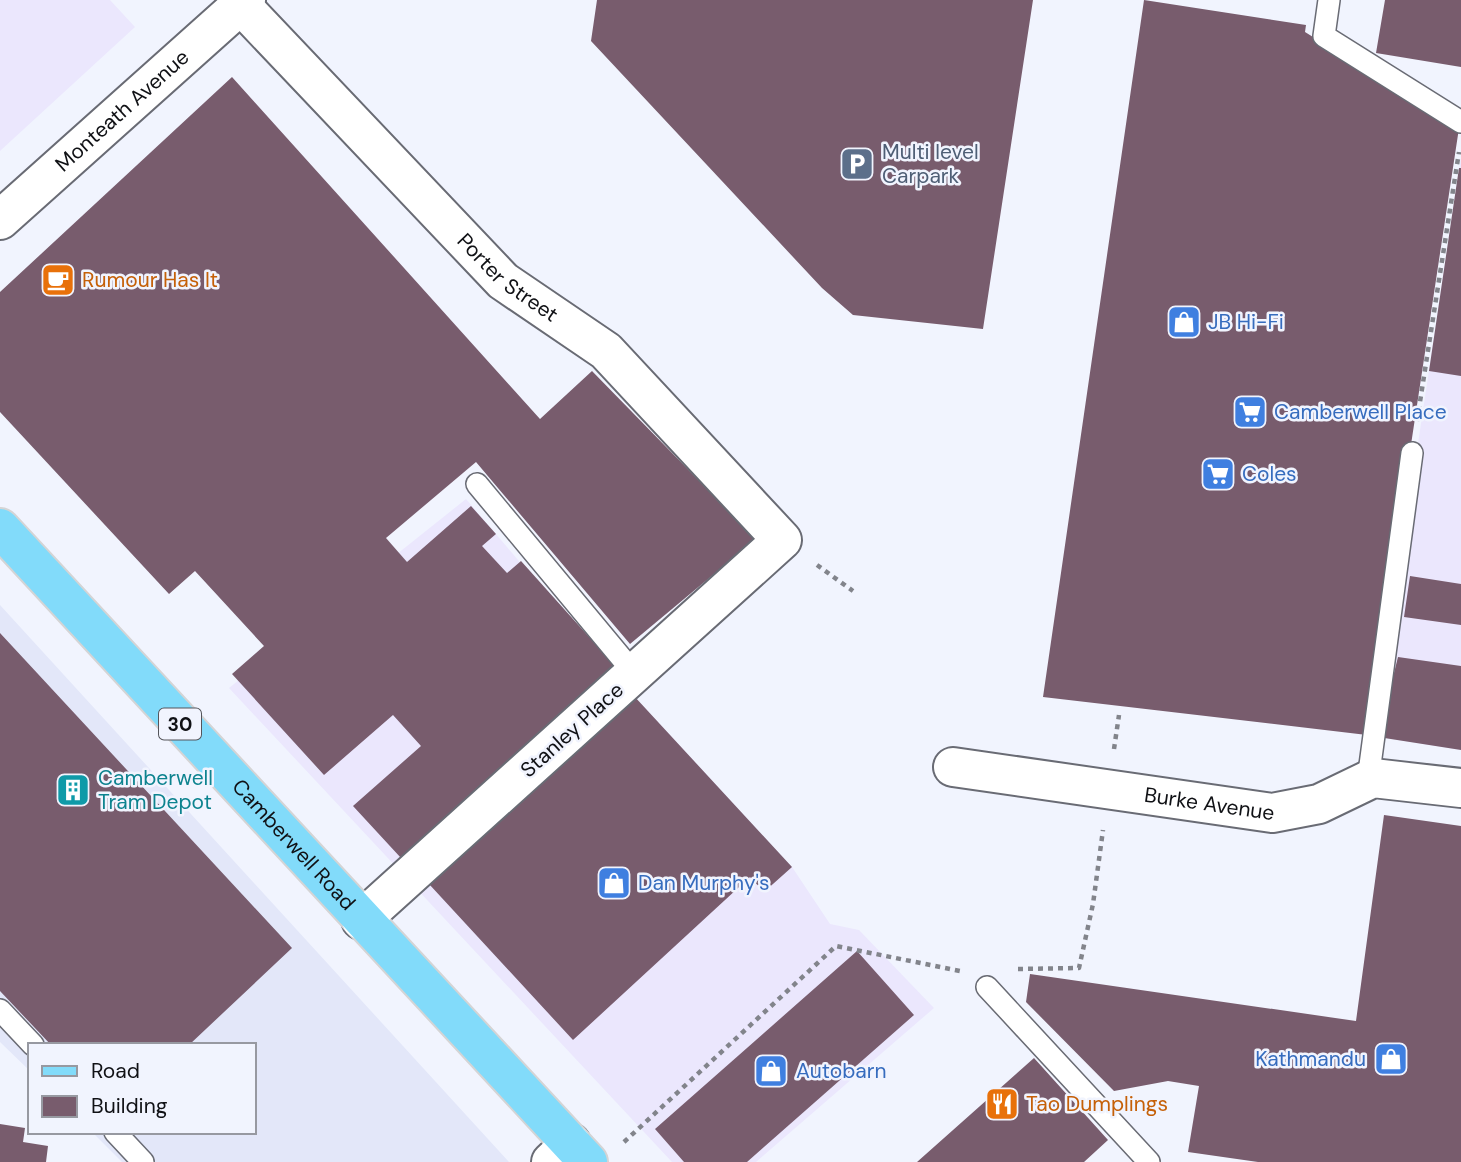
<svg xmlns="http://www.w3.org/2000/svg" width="1461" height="1162" viewBox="0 0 1461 1162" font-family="'DM Sans',sans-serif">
  <rect width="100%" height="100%" fill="#f1f4fe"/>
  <path fill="#ebe7fd" d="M0,0H110L135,27L0,151Z
    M1461,158V750L1367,735L1417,450Z
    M466,499L634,696L792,867L830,924L859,930L934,1008L756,1162H672L229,688Z"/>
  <path fill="#e3e7f9" d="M0,605L509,1162H122L92,1132H254V1045H30V1071L0,1042Z"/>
  <path fill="#785c6d" d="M597,0H1033L983,329L853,315L822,288L591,41Z
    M1144,0L1306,25L1305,32L1459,128L1367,735L1043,697Z
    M1385,0H1461V67L1376,53Z
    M232,77L540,419L592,371L756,539L630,644L476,462L386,538L407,562L471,506L496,534L482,546L507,573L521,561L616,667L401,858L353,806L421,746L393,715L324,775L232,674L264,646L195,571L169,594L0,412V292Z
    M1459,168H1461V376L1429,371Z
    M1410,576L1461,584V625L1404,617Z
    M0,633L292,948L189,1045H51L0,991Z
    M1398,657L1461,666V750L1378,737Z
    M634,696L792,867L764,892L750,877L573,1040L429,884Z
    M1384,815L1461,826V1162H1258L1188,1152L1199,1086L1168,1081L1114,1091L1026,1002L1030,974L1356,1021Z
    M857,951L914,1015L747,1162H684L655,1129Z
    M1034,1058L1108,1140L1084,1162H917Z
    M0,1124L25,1128L23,1142L48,1146L46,1162H0Z"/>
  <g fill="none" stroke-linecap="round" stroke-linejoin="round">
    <defs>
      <path id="service" d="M1329,0L1324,36L1461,122
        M477,484L634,673
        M1368,780L1412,453
        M987,987L1149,1162
        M0,1010L33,1045
        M115,1132L143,1162"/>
      <g id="minor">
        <path id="s1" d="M241,5L503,281L606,351L782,540L361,920"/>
        <path id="s2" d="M0,220L246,0"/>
        <path id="s3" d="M953,767L1272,813L1319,804L1373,778L1461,788"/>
        <path d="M551,1162L571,1143"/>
      </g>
      <g id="primary">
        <path id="s4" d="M0,528L588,1162"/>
      </g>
    </defs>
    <use href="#service" stroke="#696b74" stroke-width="24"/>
    <use href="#minor" stroke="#696b74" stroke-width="42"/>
    <use href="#primary" stroke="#d4d4d5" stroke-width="42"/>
    <path stroke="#82848b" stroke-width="4.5" stroke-dasharray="5 5" stroke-linecap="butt" d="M1417,421L1459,152
      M817,565L853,591
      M1114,749L1119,715
      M1018,969L1079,968L1093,904L1103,830
      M624,1142L836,946L960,971"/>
    <use href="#service" stroke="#fff" stroke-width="21"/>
    <use href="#minor" stroke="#fff" stroke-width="38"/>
    <use href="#primary" stroke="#82dbfa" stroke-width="38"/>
  </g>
  <defs>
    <symbol id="parking-square" viewBox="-11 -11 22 22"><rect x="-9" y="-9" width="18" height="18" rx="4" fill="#5c6f8a" stroke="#f1f4fe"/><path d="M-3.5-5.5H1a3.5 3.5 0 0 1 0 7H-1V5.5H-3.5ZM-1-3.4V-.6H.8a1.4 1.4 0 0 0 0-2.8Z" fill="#fff"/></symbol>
    <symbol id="cafe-square" viewBox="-11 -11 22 22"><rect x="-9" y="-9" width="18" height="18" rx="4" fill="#e8710a" stroke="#f1f4fe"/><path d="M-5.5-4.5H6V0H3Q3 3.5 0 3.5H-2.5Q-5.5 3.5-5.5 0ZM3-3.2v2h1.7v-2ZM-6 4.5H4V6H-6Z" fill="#fff"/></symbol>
    <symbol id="shop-square" viewBox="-11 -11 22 22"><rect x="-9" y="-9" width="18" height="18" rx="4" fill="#3f7fe0" stroke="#f1f4fe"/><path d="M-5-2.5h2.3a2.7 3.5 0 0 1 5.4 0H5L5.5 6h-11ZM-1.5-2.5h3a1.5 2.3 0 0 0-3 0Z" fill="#fff"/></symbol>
    <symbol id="supermarket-square" viewBox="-11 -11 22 22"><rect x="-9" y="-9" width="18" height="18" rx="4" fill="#3f7fe0" stroke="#f1f4fe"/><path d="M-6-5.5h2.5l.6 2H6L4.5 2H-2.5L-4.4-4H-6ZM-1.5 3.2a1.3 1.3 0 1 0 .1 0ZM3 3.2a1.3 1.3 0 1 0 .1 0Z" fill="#fff"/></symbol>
    <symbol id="building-square" viewBox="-11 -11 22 22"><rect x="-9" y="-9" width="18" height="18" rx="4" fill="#0f9aa8" stroke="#f1f4fe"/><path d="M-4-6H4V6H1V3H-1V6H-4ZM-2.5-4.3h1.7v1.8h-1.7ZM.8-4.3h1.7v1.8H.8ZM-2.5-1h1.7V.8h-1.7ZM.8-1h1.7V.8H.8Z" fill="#fff"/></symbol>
    <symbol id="restaurant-square" viewBox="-11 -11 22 22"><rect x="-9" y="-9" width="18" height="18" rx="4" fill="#e8710a" stroke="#f1f4fe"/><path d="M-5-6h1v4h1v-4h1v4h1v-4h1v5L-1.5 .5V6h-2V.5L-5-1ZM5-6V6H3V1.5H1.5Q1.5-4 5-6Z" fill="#fff"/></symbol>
  </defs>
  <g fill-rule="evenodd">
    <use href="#parking-square" x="838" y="145" width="38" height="38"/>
    <use href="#cafe-square" x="39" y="261" width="38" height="38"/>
    <use href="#shop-square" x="1165" y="303" width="38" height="38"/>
    <use href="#supermarket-square" x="1231" y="393" width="38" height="38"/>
    <use href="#supermarket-square" x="1199" y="455" width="38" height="38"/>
    <use href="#building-square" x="54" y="771" width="38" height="38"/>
    <use href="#shop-square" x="595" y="864" width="38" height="38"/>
    <use href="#shop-square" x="1372" y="1040" width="38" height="38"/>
    <use href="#shop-square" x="752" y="1052" width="38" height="38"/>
    <use href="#restaurant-square" x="983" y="1085" width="38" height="38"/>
  </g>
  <g text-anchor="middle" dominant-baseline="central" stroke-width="5" stroke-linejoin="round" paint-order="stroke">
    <rect fill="#f1f4fe" stroke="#54555b" stroke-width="2" x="159" y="708.5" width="42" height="31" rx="5"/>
    <g font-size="19" font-weight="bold" fill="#101115">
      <text x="180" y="724">30</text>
    </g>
    <g font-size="21" fill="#101115" stroke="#f1f4fe">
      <text stroke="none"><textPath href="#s2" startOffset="164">Monteath Avenue</textPath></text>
      <text stroke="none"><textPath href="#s1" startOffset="382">Porter Street</textPath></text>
      <text transform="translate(572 730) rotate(-42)">Stanley Place</text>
      <text stroke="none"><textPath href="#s3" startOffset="259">Burke Avenue</textPath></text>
      <text stroke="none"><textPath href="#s4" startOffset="432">Camberwell Road</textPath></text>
    </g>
    <g font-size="21" fill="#4e5e75" stroke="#f1f4fe" text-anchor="start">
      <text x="882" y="152">Multi level<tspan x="882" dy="24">Carpark</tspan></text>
    </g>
    <g font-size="21" fill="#c56008" stroke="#f1f4fe" text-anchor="start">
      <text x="82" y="280">Rumour Has It</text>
      <text x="1026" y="1104">Tao Dumplings</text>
    </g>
    <g font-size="21" fill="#366cbe" stroke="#f1f4fe" text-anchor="start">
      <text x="1208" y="322">JB Hi-Fi</text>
      <text x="1274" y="412">Camberwell Place</text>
      <text x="1242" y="474">Coles</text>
      <text x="638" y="883">Dan Murphy's</text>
      <text x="1366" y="1059" text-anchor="end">Kathmandu</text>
      <text x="796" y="1071">Autobarn</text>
    </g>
    <g font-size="21" fill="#0d838f" stroke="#f1f4fe" text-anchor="start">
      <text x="98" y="778">Camberwell<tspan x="98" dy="24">Tram Depot</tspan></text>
    </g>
  </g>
  <rect x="28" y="1043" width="228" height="91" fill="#f1f4fe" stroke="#9799a1" stroke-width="2"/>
  <rect x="42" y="1066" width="35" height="10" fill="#82dbfa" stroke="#9799a1" stroke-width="2"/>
  <text x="91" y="1078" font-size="21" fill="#101115">Road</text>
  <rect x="42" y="1096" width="35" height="21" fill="#785c6d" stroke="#9799a1" stroke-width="2"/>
  <text x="91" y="1113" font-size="21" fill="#101115">Building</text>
</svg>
